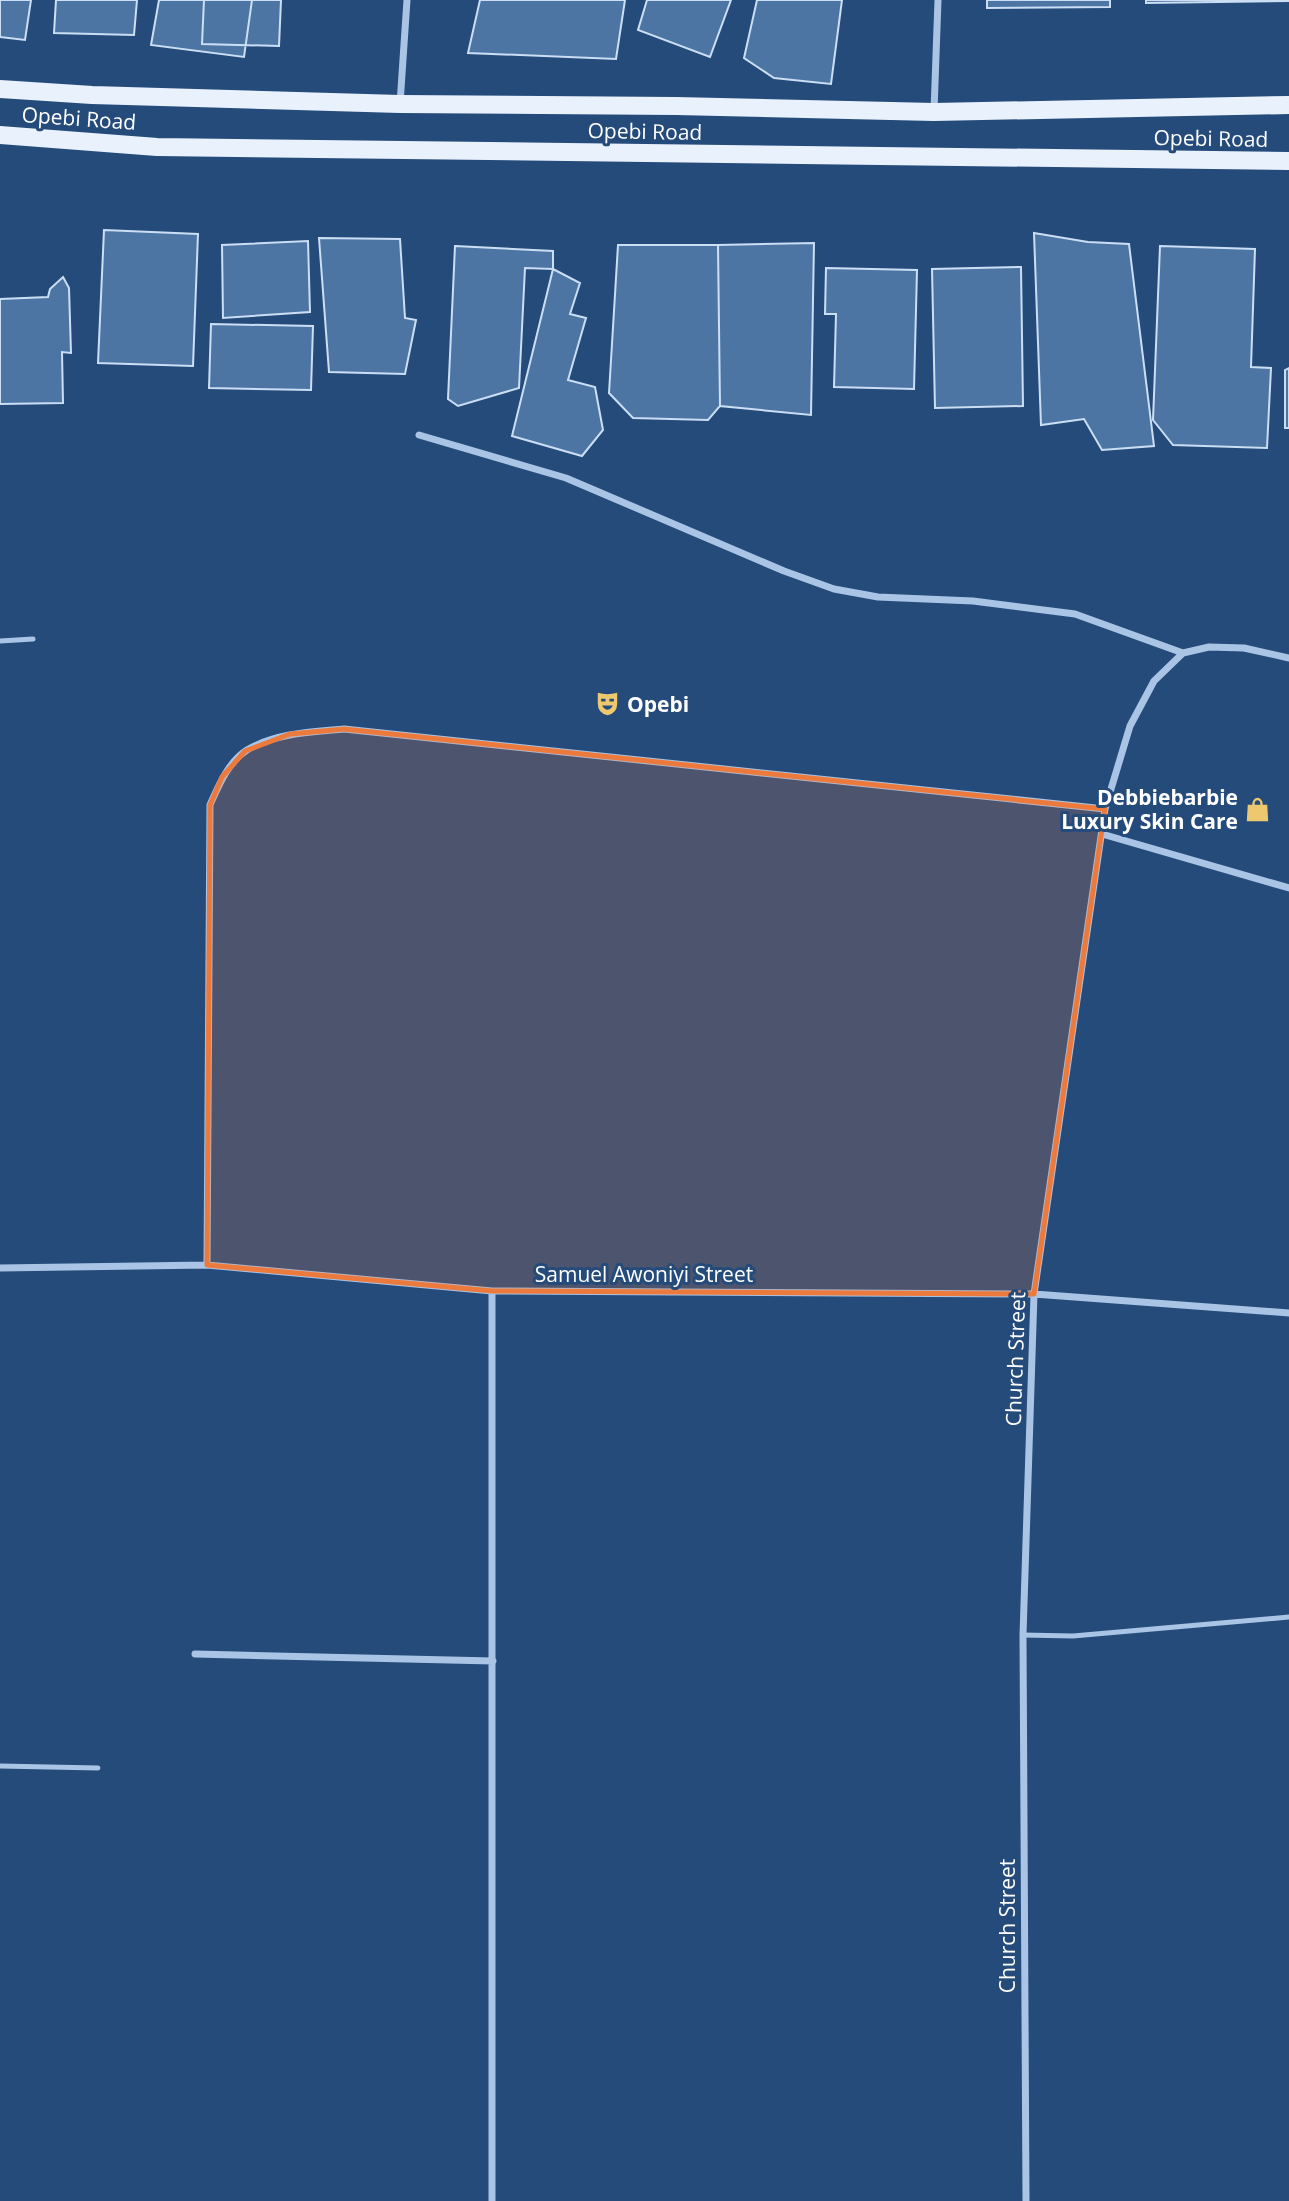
<svg xmlns="http://www.w3.org/2000/svg" width="1289" height="2201" viewBox="0 0 1289 2201" font-family="'Open Sans',sans-serif">
  <rect width="100%" height="100%" fill="#254b7b"/>
  <path fill="#4d75a4" stroke="#ccdef4" stroke-width="2" d="M0,0H31L25,40L0,37Z
    M56,0H137L134,35L54,33Z
    M159,0H252L244,57L151,45Z
    M204,0H281L279,46L202,44Z
    M480,0H625L616,59L468,53Z
    M647,0H731L710,57L638,30Z
    M757,0H842L831,84L774,78L744,58Z
    M987,0H1110V7L987,8Z
    M1146,0H1289V1L1146,3Z
    M104,230L198,234L193,366L98,363Z
    M1034,233L1088,242L1129,244L1154,446L1102,450L1084,419L1041,425Z
    M319,238L400,239L405,318L416,320L405,374L329,372Z
    M308,241L310,312L223,318L222,245Z
    M814,243L811,415L720,406L718,245Z
    M618,245H718L720,406L708,420L633,418L609,393Z
    M455,246L553,251V269L525,268L519,388L458,406L448,399Z
    M1160,246L1255,249L1251,367L1271,368L1267,448L1173,445L1153,420Z
    M1021,267L1023,406L935,408L932,269Z
    M826,268L917,270L914,389L834,387L836,314H825Z
    M553,269L580,283L570,314L586,318L568,380L595,387L603,430L582,456L512,436Z
    M63,277L69,288L71,353L62,352L63,403L0,404V299L48,297L50,289Z
    M211,324L313,326L311,390L209,388Z
    M1289,368V428H1285V370Z"/>
  <g fill="none" stroke-linecap="round" stroke-linejoin="round">
    <path stroke="#a9c4e4" stroke-width="5" d="M0,641L33,639
      M1023,1635L1073,1636L1289,1617
      M0,1766L98,1768"/>
    <path stroke="#a9c4e4" stroke-width="7" d="M400,104L407,0
      M934,111L938,0
      M419,435L566,478L784,571L834,589L878,597L973,601L1075,614L1183,653
      M1102,834L1289,888
      M207,1265L210,805C218,787 228,762 247,750C276,733 311,732 344,729L1105,809
      M0,1268L207,1265L492,1291L1034,1294L1289,1313
      M195,1654L493,1661
      M492,2201V1291
      M1026,2201L1023,1635L1034,1294L1105,809L1130,726L1154,681L1183,653L1209,647L1244,648L1289,658"/>
    <path stroke="#e9f1fc" stroke-width="18" d="M0,89L92,95L400,104L676,106L934,112L1289,105
      M0,135L157,147L1289,161"/>
  </g>
  <path fill="#ed7a3d" fill-opacity="0.2" stroke="#ed7a3d" stroke-width="5" stroke-linejoin="round" d="M344,729L1105,809L1034,1294L492,1291L207,1265L210,805L222,777L245,751L290,734Z"/>
  <defs>
    <symbol id="theatre-bare" viewBox="-9 -9 18 18"><path d="M-5-5.5Q0-4 5-5.5V0Q5 5 0 6Q-5 5-5 0ZM-3.3-2.5H-1v1.5H-3.3ZM1-2.5H3.3v1.5H1ZM-2.8 1Q0 5.5 2.8 1Z" fill="#eec86e" stroke="#254b7b" stroke-width="2.5" paint-order="stroke"/></symbol>
    <symbol id="shop-bare" viewBox="-9 -9 18 18"><path d="M-5-2.5h2.3a2.7 3.5 0 0 1 5.4 0H5L5.5 6h-11ZM-1.5-2.5h3a1.5 2.3 0 0 0-3 0Z" fill="#eec86e" stroke="#254b7b" stroke-width="2.5" paint-order="stroke"/></symbol>
  </defs>
  <g fill-rule="evenodd">
    <use href="#theatre-bare" x="590" y="686" width="35" height="35"/>
    <use href="#shop-bare" x="1240" y="792" width="35" height="35"/>
  </g>
  <g text-anchor="middle" dominant-baseline="central" stroke-width="6" stroke-linejoin="round" paint-order="stroke">
    <g font-size="21" fill="#fff" stroke="#254b7b">
      <text transform="translate(79 118) rotate(4)">Opebi Road</text>
      <text transform="translate(645 131) rotate(1)">Opebi Road</text>
      <text transform="translate(1211 138) rotate(1)">Opebi Road</text>
      <text x="644" y="1274">Samuel Awoniyi Street</text>
      <text transform="translate(1015 1359) rotate(-88)">Church Street</text>
      <text transform="translate(1007 1926) rotate(-90)">Church Street</text>
    </g>
    <g font-size="21" font-weight="bold" fill="#fff" stroke="#254b7b" text-anchor="start">
      <text x="627" y="704">Opebi</text>
      <text x="1238" y="797" text-anchor="end">Debbiebarbie<tspan x="1238" dy="24">Luxury Skin Care</tspan></text>
    </g>
  </g>
</svg>
